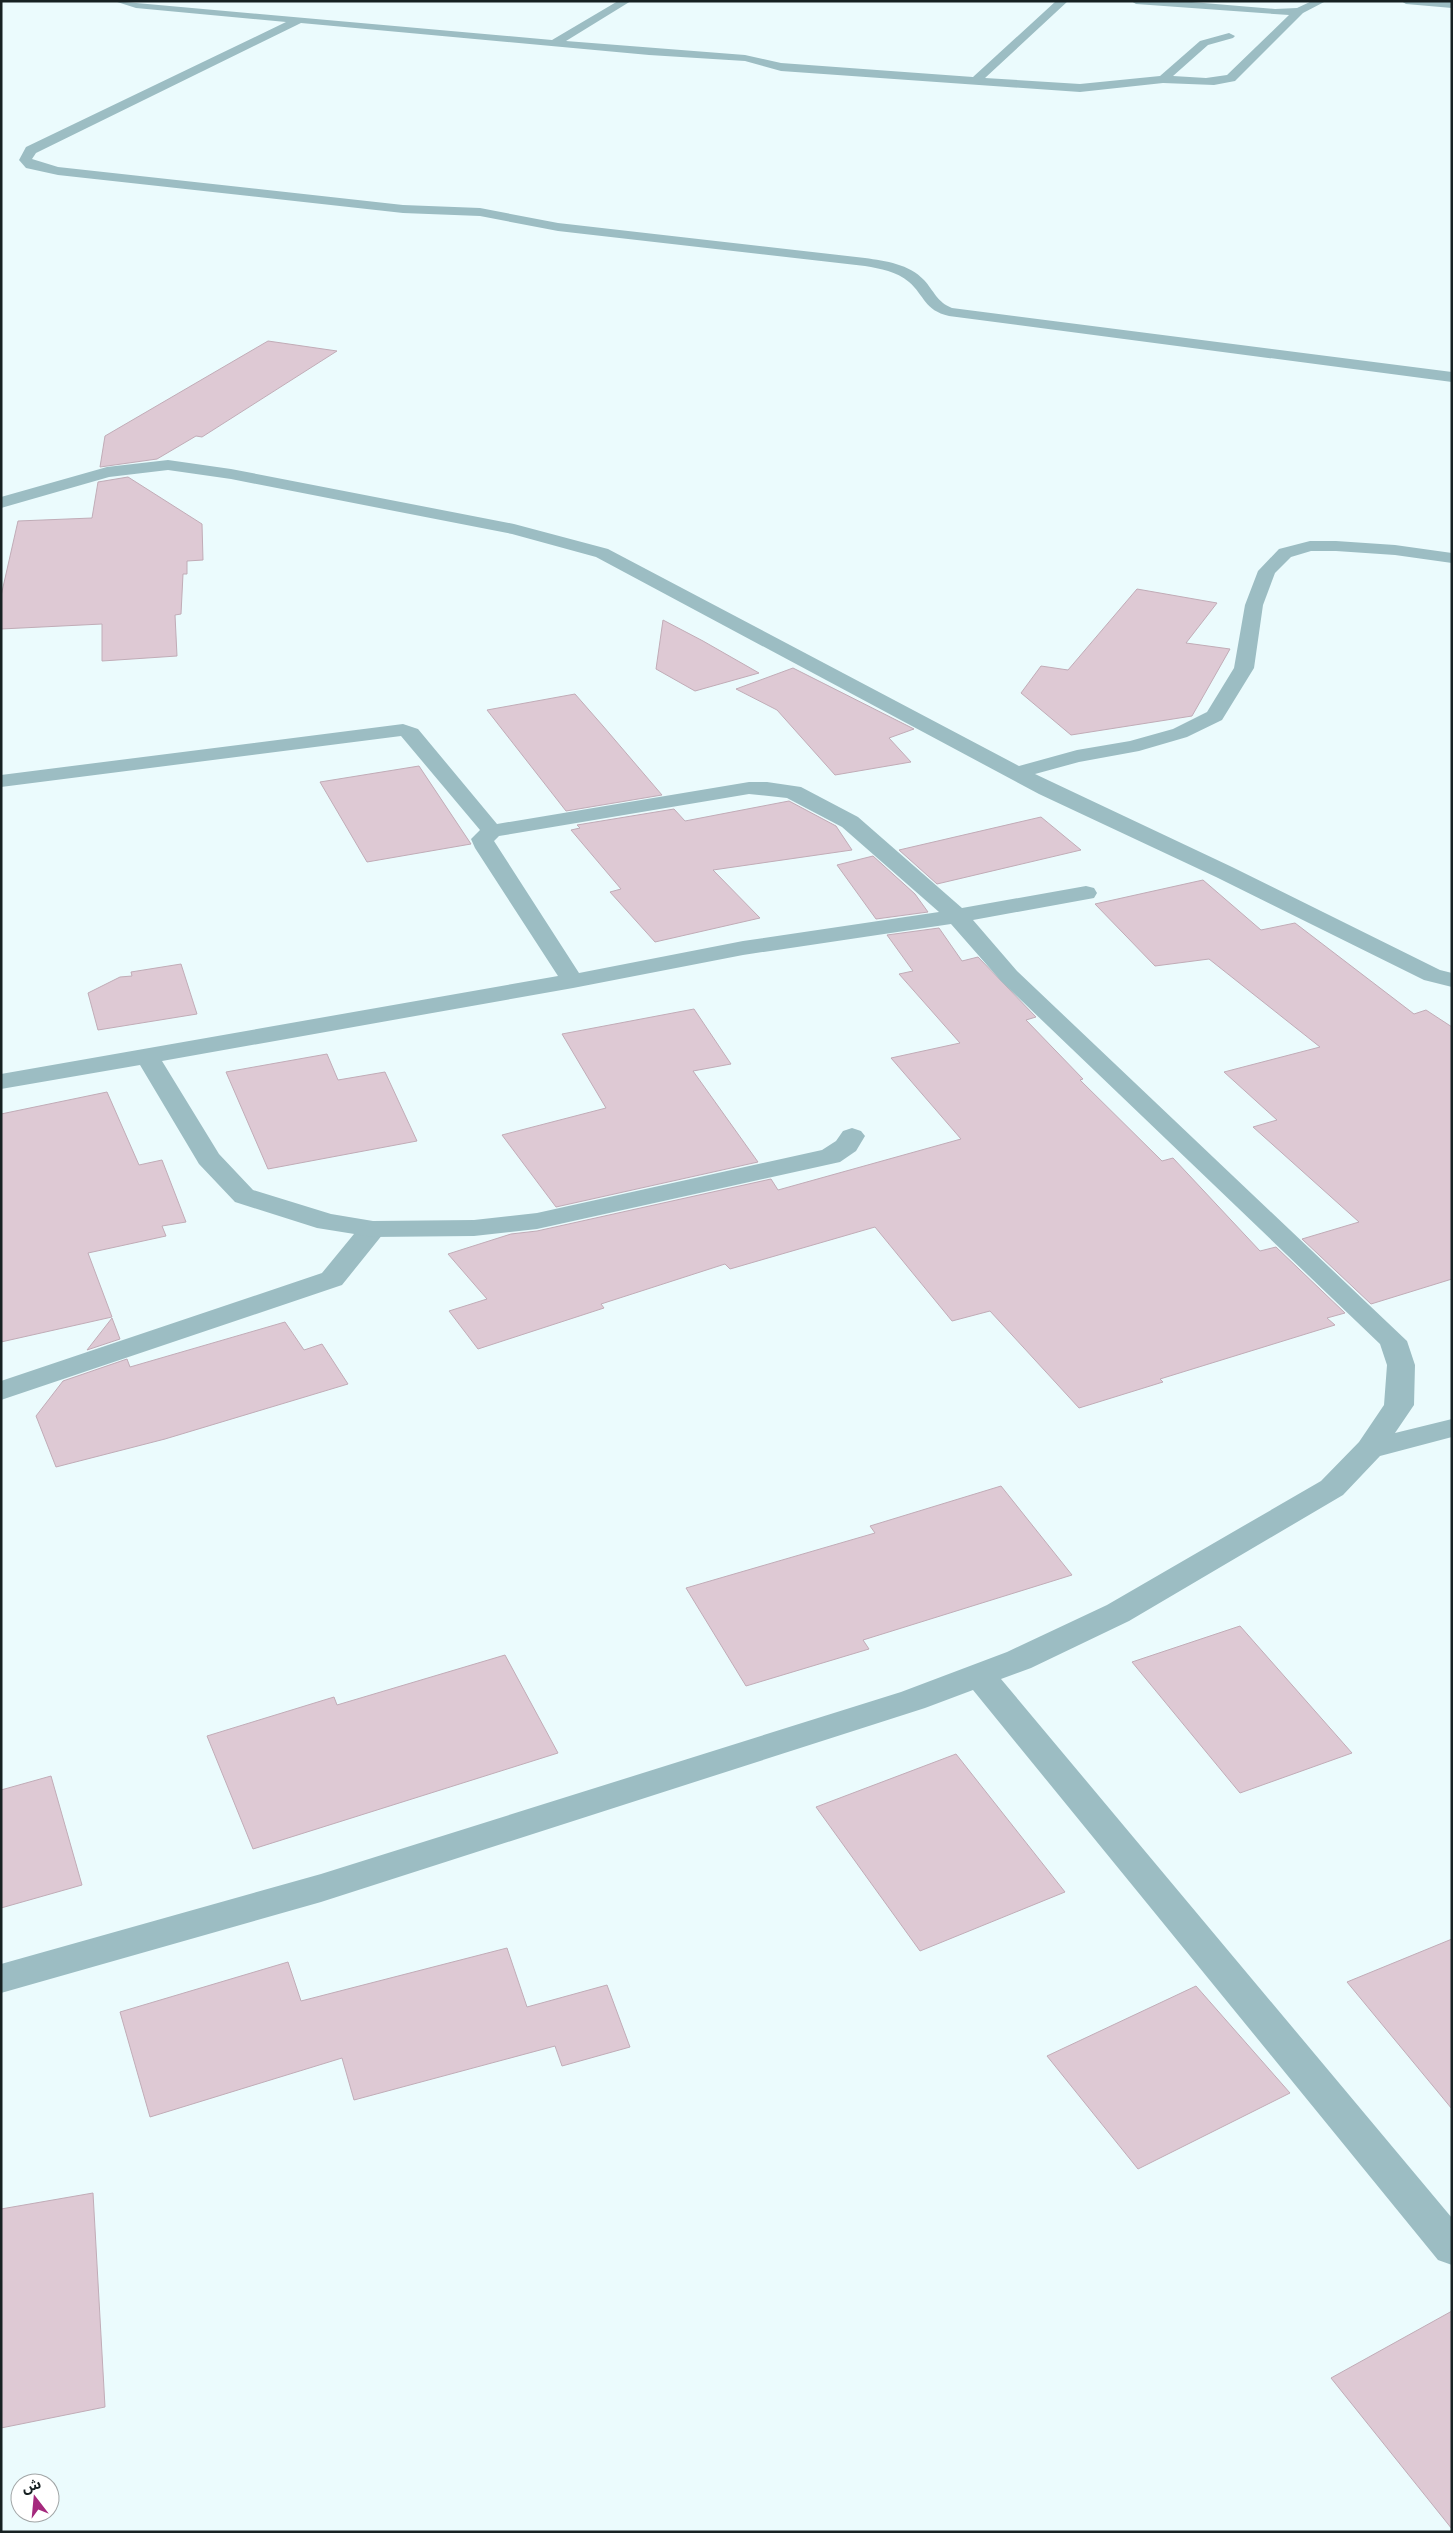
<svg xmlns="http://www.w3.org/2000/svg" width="1453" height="2533" viewBox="0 0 1453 2533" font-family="Raleway,'Noto Sans Arabic',sans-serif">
  <rect width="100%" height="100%" fill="#ebfbfd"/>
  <path fill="#dec9d4" stroke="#c1acb7" d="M268,341L337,351L202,437L196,436L157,459L100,467L105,436Z
    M128,477L202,524L203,560L187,561V574H183L181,614L175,615L177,656L102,661V624L1,629V596L18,521L92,518L98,482Z
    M1137,589L1217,603L1186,643L1230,649L1192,716L1071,735L1021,693L1041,666L1068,670Z
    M663,620L703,641L759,673L695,691L656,669Z
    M793,668L914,729L889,738L911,762L835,775L777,710L736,689Z
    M575,694L603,726L662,795L566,811L487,710Z
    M419,766L471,844L367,862L320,782Z
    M789,801L836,826L852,850L713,870L760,918L655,942L610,892L621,889L571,830L580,828L577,825L674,809L685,821Z
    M1041,817L1081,850L937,884L899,850Z
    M873,856L915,894L928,912L876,919L837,865Z
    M1203,880L1261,930L1295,923L1414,1014L1426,1010L1452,1027V1279L1371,1304L1302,1239L1359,1222L1253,1127L1277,1120L1224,1072L1320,1047L1209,959L1155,966L1095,904Z
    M939,928L962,961L978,957L1036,1017L1026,1020L1083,1079L1080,1080L1162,1161L1173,1158L1260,1251L1276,1247L1345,1313L1327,1318L1335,1325L1160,1379L1163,1382L1079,1408L990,1311L952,1321L875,1227L730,1269L725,1264L601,1304L604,1308L478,1349L449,1311L487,1299L448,1254L511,1234L537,1231L771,1179L778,1190L961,1139L891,1058L960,1043L899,974L913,971L887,935Z
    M181,964L197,1014L98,1030L88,993L120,977L132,976L131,972Z
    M694,1009L731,1064L693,1071L758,1162L556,1207L502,1135L606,1108L562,1034Z
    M327,1054L338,1080L385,1072L417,1141L268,1169L226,1072Z
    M107,1092L139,1165L162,1160L186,1222L162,1226L166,1236L88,1253L112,1317L1,1342V1114Z
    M112,1318L120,1339L87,1350Z
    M285,1322L304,1350L322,1344L348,1384L165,1439L56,1467L36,1416L63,1381L127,1359L130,1367Z
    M1001,1486L1072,1575L863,1640L869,1649L746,1686L686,1588L875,1533L870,1526Z
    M1240,1626L1352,1753L1240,1793L1132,1662Z
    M505,1655L558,1753L253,1849L207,1736L334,1697L337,1705Z
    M956,1754L1065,1892L920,1951L816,1807Z
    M51,1776L82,1885L1,1908V1790Z
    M1452,1939V2109L1347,1982Z
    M507,1948L527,2007L607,1985L630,2047L562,2066L555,2046L354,2100L342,2058L150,2117L120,2012L288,1962L301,2001Z
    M1196,1986L1290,2093L1138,2169L1047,2056Z
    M93,2193L105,2407L1,2428V2209Z
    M1452,2311V2529L1331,2378Z"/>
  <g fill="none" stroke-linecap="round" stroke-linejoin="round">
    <path fill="#9cbdc3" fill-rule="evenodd" d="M373,1221L383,1223L387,1229L342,1285L1,1400V1381L322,1273L363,1223Z"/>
    <path fill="#9cbdc3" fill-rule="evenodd" d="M114,1L552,40L618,1H631L566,41L745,55L781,63L973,77L1056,1H1068L985,78L1080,84L1160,76L1200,41L1229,33L1235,36L1233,38L1208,45L1173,76L1206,78L1227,75L1289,15L1136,4L1131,1H1180L1275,9L1297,8L1312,1H1326L1303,13L1235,81L1214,85L1163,83L1080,92L781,71L745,61L649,55L301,23L36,153L32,159L58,167L403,205L480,208L558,223L865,258C886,261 909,264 924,280C934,291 937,302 952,308L1452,372V382L949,316C924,310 925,296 909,282C896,271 881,269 865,266L558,231L480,216L403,213L58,175L26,168L19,160L26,147L286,22L136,8Z
      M1401,1L1452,2V8L1406,4Z
      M168,460L231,469L514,524L608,549L1019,766L1077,750L1130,741L1173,729L1207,712L1234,668L1245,605L1258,571L1279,549L1310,541H1336L1395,545L1452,553V563L1395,555L1336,551H1311L1291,557L1275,573L1263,605L1254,668L1222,720L1187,737L1139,751L1079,762L1035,774L1232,867L1440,970L1452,973V987L1424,980L1216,877L1039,794L596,557L512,534L231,479L168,470L109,477L1,508V497L107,467Z
      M403,724L418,729L497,824L749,782H767L801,787L858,817L962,908L1086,886L1094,888L1097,893L1094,898L973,920L1017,971L1407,1341L1415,1365L1414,1405L1395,1433L1452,1419V1437L1380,1456L1343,1495L1129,1621L1031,1668L1001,1679L1452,2218V2265L1438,2260L973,1690L925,1708L321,1902L1,1993V1964L321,1874L901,1692L1007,1652L1107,1605L1321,1481L1359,1442L1384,1405L1387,1365L1380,1344L1001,981L951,924L743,955L573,988L162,1061L219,1154L253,1190L331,1214L373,1221L474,1220L537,1213L822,1150L836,1141L843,1131L852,1128L861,1131L865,1136L856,1151L840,1162L537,1229L474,1236L373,1237L317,1228L235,1202L199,1164L140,1065L1,1089V1074L558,976L475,848L471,839L480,830L401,736L1,787V775ZM749,794L787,798L842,827L939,912L743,941L579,973L494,841L499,836Z"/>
  </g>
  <rect width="1453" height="2533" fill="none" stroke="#172122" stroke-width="5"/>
  <g transform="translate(35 2498) rotate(344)"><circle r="24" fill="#ffffff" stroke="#a2a6a7"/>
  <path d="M0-4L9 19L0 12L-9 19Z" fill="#a5297d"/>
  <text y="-8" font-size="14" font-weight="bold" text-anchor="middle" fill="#172122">ش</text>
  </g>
</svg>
